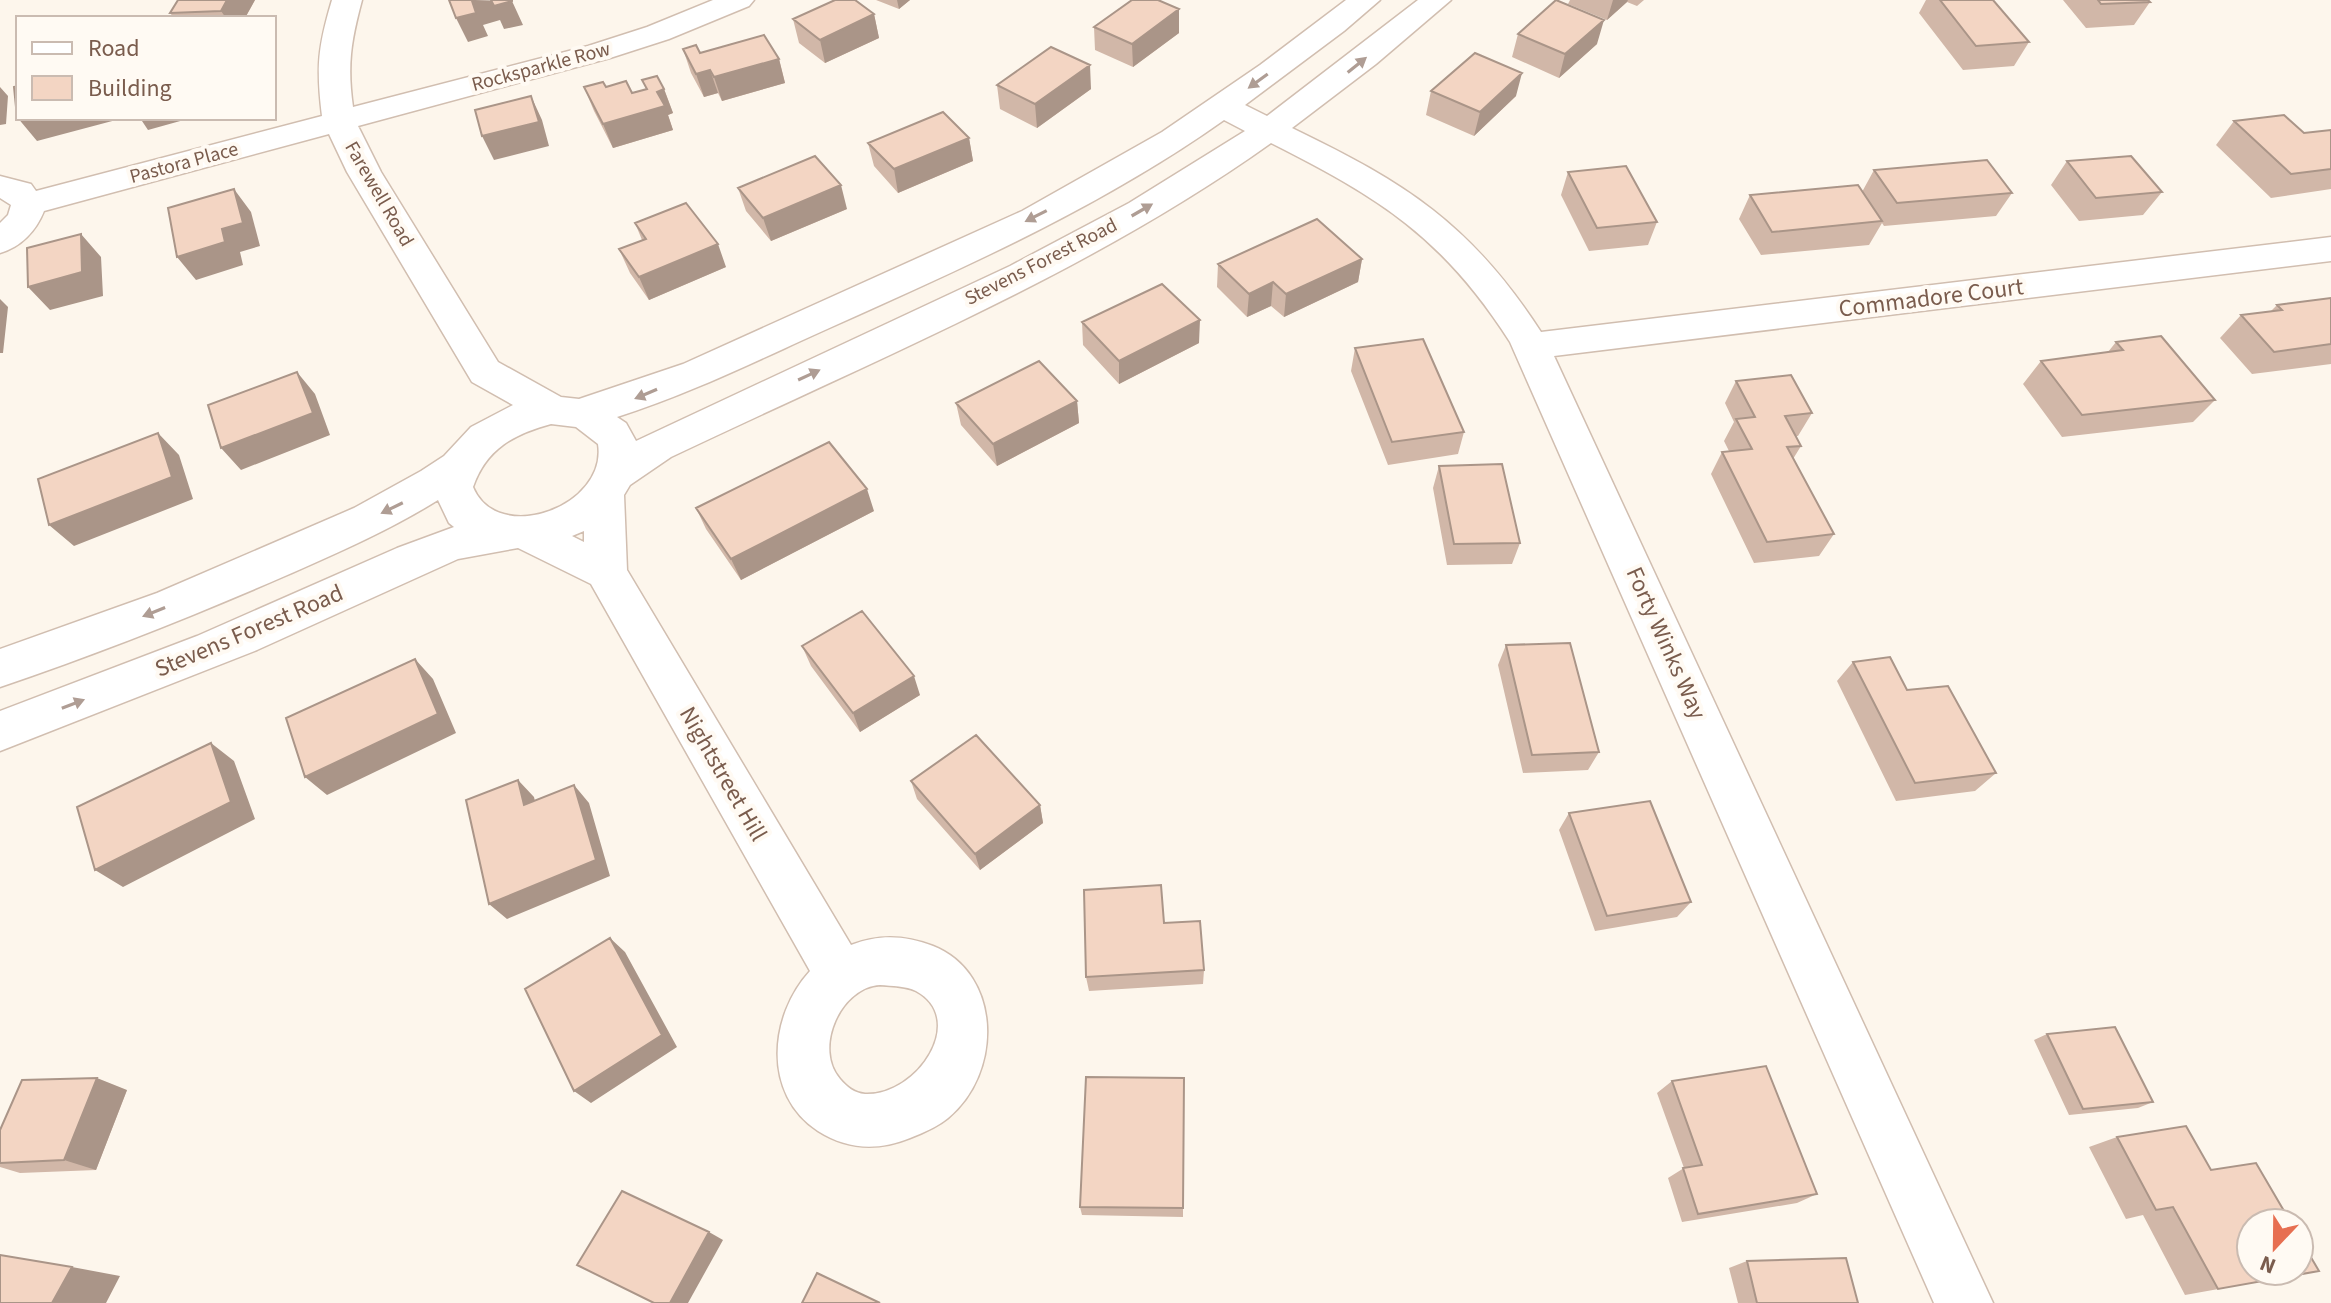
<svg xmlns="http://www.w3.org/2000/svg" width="2331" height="1303" viewBox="0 0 2331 1303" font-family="'Source Sans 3',sans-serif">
  <rect width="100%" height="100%" fill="#fdf6ec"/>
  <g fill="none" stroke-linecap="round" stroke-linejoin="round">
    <defs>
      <path id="minor" d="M332,0H362C351,41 347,65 353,107L588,46L647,27L713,0H754L749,6L669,39L610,58L358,126L381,172L498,362L561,397L579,399L683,364L1022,211L1162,132L1260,65L1346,0H1380L1344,31L1245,105L1267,116L1418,0H1451L1376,64L1292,128C1406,183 1471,224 1541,332L2331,237V261L1554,356L1993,1303H1934L1510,342C1443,237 1380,198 1271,143C1087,274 874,360 671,457L630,485L624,495L627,570L851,945C879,934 905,935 933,946C1003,974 1002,1074 948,1118C937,1127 923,1133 910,1138C878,1151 848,1150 818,1131C762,1094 769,1016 810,971L591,584L518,548L458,559L257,650L0,751V711L197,636L397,548L454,527L449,523L438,500C390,530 337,553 285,576C191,617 97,654 0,687V649L157,593L354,508L421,471L444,456L471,427L513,405L472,382L347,172L329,134L44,211C36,231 21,247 0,253V223L8,215L11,205L0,198V176L31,184L36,191L322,116C316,67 318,47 332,0ZM1224,120L1245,131L1129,203L1010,266L636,441L626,423L617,417C693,393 764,357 836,325C970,265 1104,205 1224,120ZM551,424L576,427L598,444C608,506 498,547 473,487C486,449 514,434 551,424ZM584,531V542L572,536ZM880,985C892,986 906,986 916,991C968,1019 918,1096 865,1094C854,1093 847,1087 840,1079C813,1048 841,987 880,985Z"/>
    </defs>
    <use href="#minor" stroke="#d1beb0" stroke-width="3"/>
    <use href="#minor" fill="#fff" fill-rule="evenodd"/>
  </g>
  <path fill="#d1b7a8" d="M255,0L245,18H174L170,13Z
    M876,0H910L899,9Z
    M1570,0H1644L1637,6L1627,2L1607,20L1568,4Z
    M1926,0H1993L2029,42L2014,66L1963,70L1919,13Z
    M2063,0H2148L2150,2L2134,25L2086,28Z
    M1179,9V33L1133,67L1095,50L1094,27Z
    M874,14L879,38L825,63L799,43L793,19Z
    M1518,34L1597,44L1559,78L1512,57Z
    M683,49L700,53L779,59L785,83L722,101L718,93L704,97L691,73Z
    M642,80L664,89L673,113L668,115L673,130L613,148L594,111L584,87H606L632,93L646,89Z
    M997,85L1091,89L1037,128L1000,109Z
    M1431,91L1516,96L1474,136L1426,115Z
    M2234,121L2304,133L2331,130V189L2271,198L2216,145Z
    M969,138L973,161L898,193L874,166L868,143Z
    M2067,161L2162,192L2143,215L2079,221L2051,185Z
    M1874,170L2012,193L1996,216L1884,226L1882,223L1869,245L1761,255L1739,219L1750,195L1862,192Z
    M1568,172L1657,222L1648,245L1589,251L1561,195Z
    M738,188L847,209L771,241L746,211Z
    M635,223L726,267L649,300L630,273L619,249L642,240Z
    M1362,259L1358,282L1284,317L1271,306L1247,317L1217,287L1218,264Z
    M2331,298V364L2252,374L2220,338L2241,315L2271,311L2277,305Z
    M1082,322L1199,343L1119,384L1083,345Z
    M2116,342L2215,400L2193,422L2062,437L2023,384L2041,361L2108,352Z
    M1355,348L1464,432L1458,454L1388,465L1351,371Z
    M1736,381L1812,413L1798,436H1796L1801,446L1793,459L1834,534L1819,556L1754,563L1711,474L1722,452L1729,451L1724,441L1734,422L1725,403Z
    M1077,401L1079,423L997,466L961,425L956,403Z
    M1439,466L1520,543L1512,564L1447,565L1433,488Z
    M696,508L874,511L741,580L706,529Z
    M1506,645L1599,752L1588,770L1523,773L1498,665Z
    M802,646L920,695L860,732L811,666Z
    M1853,662L1907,690L1996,773L1975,791L1896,801L1837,681Z
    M911,781L1040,805L1043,823L980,870L917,799Z
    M1569,813L1691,902L1677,917L1595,931L1559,830Z
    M1164,923L1204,970L1203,984L1089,991L1086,977Z
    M2047,1034L2153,1102L2138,1108L2069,1115L2034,1040Z
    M1672,1081L1817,1194L1797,1203L1682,1222L1668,1178L1684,1168L1657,1093Z
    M127,1090L96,1170L20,1173L0,1167V1130Z
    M2117,1137L2211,1170L2319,1271L2185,1295L2143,1215L2126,1219L2089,1147Z
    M1080,1207L1183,1208V1217L1082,1215Z
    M1747,1261L1858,1303H1738L1729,1268Z"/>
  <path fill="#aa9588" d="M227,0H255L245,18H226L221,11Z
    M475,0L512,1L523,25L504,29L500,20L483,25L488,36L468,42L456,18L472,1Z
    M897,0H910L899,9Z
    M1613,0H1628L1627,2L1607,20Z
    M1179,9V33L1133,67L1132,44Z
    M874,14L879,38L825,63L820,40Z
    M1604,20L1597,44L1559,78L1565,54Z
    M779,59L785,83L722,101L714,77Z
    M1090,65L1091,89L1037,128L1035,104Z
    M710,70L718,93L704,97L696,74Z
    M1522,73L1516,96L1474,136L1480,112Z
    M0,87L8,96L6,124L0,125Z
    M664,89L673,113L668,115L673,130L613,148L603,124L657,92Z
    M531,96L542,120L549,146L494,160L482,136Z
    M17,117L116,118V120L37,141Z
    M140,118H191L148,130Z
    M969,138L973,161L898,193L894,169Z
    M841,185L847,209L771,241L763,218Z
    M234,189L251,212L260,246L240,252L243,265L196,280L177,257L222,229Z
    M81,234L101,257L103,296L50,310L28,287Z
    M718,244L726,267L649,300L639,277Z
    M1362,259L1358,282L1284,317L1286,294Z
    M1273,282L1271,306L1247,317L1249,294Z
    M0,299L8,307L3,353H0Z
    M1200,320L1199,343L1119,384V361Z
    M297,372L315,394L330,435L241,470L221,448Z
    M1077,401L1079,423L997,466L993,444Z
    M158,433L179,455L193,499L74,546L49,525Z
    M867,489L874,511L741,580L731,559Z
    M415,659L433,679L456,733L327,795L305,777Z
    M914,676L920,695L860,732L853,713Z
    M211,743L234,761L255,819L123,887L95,870Z
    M518,780L534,797L540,823L524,805Z
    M574,785L589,803L610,876L507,919L489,904Z
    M1040,805L1043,823L980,870L975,854Z
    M610,938L625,952L677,1047L591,1103L574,1091Z
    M97,1078L127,1090L96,1170L64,1160Z
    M709,1232L723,1240L688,1303H670Z
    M72,1267L120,1276L106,1303H52Z"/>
  <path fill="#f3d5c3" stroke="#aa9588" stroke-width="2" d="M178,0H227L221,11L170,13Z
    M449,0H475L472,1L476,13L456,18Z
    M491,0H512V1L494,6Z
    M835,0H855L874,14L820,40L793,19Z
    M1132,0H1158L1179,9L1132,44L1094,27Z
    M1556,0L1604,20L1565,54L1518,34Z
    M1940,0H1993L2029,42L1976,46Z
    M2098,0H2148L2150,2L2101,4Z
    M764,35L779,59L714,77L710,70L696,74L683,49L696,45L700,53Z
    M1051,47L1090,65L1035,104L997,85Z
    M1475,53L1522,73L1480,112L1431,91Z
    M657,76L664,89L657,92L665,106L603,124L584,87L603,82L606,87L626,81L632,93L647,89L642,80Z
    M18,86V117H17L14,87Z
    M531,96L539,122L482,136L475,110Z
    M943,112L969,138L894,169L868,143Z
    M2284,115L2304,133L2331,130V169L2291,174L2234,121Z
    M815,156L841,185L763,218L738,188Z
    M2131,156L2162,192L2096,198L2067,161Z
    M1987,160L2012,193L1897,203L1874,170Z
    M1626,166L1657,222L1597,228L1568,172Z
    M1858,185L1882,221L1772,232L1750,195Z
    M234,189L243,223L222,229L225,242L177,257L168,208Z
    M686,203L718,244L639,277L619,249L646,239L635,223Z
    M1317,219L1362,259L1286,294L1273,282L1249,294L1218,264Z
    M81,234L82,272L28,287L27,248Z
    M1162,284L1200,320L1119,361L1082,322Z
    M2331,298V344L2274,352L2241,315L2282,310L2277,305Z
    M2161,336L2215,400L2082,415L2041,361L2123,350L2116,342Z
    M1423,339L1464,432L1392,442L1355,348Z
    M1039,361L1077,401L993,444L956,403Z
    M297,372L313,413L221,448L208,405Z
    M1791,375L1812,413L1785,416L1801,446L1787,447L1834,534L1767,542L1722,452L1752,449L1736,419L1755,417L1736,381Z
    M158,433L172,477L49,525L38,479Z
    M829,442L867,489L731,559L696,508Z
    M1502,464L1520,543L1454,544L1439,466Z
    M862,611L914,676L853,713L802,646Z
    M1570,643L1599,752L1532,755L1506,645Z
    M1890,657L1907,690L1948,686L1996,773L1915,783L1853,662Z
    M415,659L438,714L305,777L286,718Z
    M976,735L1040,805L975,854L911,781Z
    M211,743L231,802L95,870L77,807Z
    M518,780L524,805L574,785L596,860L489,904L466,800Z
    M1650,801L1691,902L1607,916L1569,813Z
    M1161,885L1164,923L1200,921L1204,970L1086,977L1084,890Z
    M610,938L662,1035L574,1091L525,989Z
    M2115,1027L2153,1102L2083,1109L2047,1034Z
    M1766,1066L1817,1194L1698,1214L1683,1168L1702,1165L1672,1081Z
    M1086,1077L1184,1078L1183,1208L1080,1207Z
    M97,1078L64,1160L0,1163V1130L22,1080Z
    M2186,1126L2211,1170L2256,1163L2291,1223H2251V1271H2299V1237L2319,1271L2218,1289L2173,1207L2156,1210L2117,1137Z
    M622,1191L709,1232L670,1303H654L577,1265Z
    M0,1255L72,1267L52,1303H0Z
    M1846,1258L1858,1303H1757L1747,1261Z
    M817,1273L880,1303H802Z"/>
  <defs><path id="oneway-solid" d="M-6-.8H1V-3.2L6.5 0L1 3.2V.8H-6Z" transform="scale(2)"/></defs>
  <g fill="#af9d94">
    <use href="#oneway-solid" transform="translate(1357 65) rotate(-39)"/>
    <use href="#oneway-solid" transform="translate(1258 81) rotate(144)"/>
    <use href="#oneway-solid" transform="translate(1142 210) rotate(-30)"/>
    <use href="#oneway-solid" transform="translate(1036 216) rotate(153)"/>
    <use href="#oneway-solid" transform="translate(809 375) rotate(-25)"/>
    <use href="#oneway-solid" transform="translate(646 394) rotate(157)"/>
    <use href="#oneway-solid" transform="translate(392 508) rotate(154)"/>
    <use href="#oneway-solid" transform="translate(154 612) rotate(158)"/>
    <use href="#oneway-solid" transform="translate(73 704) rotate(-21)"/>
  </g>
  <g text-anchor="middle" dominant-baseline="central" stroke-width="8" stroke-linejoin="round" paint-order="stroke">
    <g font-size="20" fill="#7a5c4d" stroke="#fffaf3">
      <text transform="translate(541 67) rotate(-15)">Rocksparkle Row</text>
      <text transform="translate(184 163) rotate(-15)">Pastora Place</text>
      <text transform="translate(379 194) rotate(60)">Farewell Road</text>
      <text transform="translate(1041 262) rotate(-27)">Stevens Forest Road</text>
    </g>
    <g font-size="24" fill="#7a5c4d" stroke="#fffaf3">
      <text transform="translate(1931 298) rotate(-7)">Commadore Court</text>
      <text transform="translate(249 631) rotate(-23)">Stevens Forest Road</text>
      <text transform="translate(1666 643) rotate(66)">Forty Winks Way</text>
      <text transform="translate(723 774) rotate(60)">Nightstreet Hill</text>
    </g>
  </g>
  <rect x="16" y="16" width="260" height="104" fill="#fffaf3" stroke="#cabbb1" stroke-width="2"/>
  <rect x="32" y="42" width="40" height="12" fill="#ffffff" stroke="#cabbb1" stroke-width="2"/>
  <text x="88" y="56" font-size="24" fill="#7a5c4d">Road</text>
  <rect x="32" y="76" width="40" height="24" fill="#f3d5c3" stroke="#cabbb1" stroke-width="2"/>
  <text x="88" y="96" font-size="24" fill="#7a5c4d">Building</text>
  <g transform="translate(2275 1247) rotate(202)"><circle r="38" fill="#fffaf3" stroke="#cabbb1" stroke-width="2"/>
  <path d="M0-6L14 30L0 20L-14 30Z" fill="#e76f51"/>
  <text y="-12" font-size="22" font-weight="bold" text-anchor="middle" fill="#7a5c4d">N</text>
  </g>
</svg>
